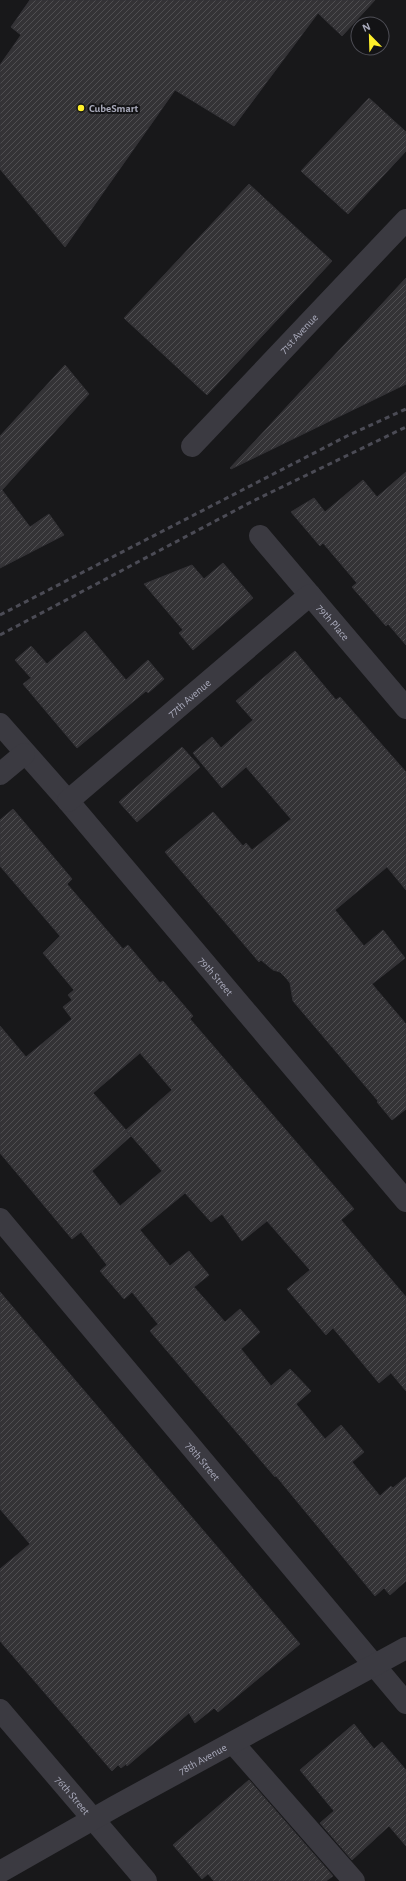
<svg xmlns="http://www.w3.org/2000/svg" width="406" height="1881" viewBox="0 0 406 1881" font-family="'Alegreya Sans',sans-serif">
  <defs>
    <pattern id="building-hatch" width="6" height="6" patternUnits="userSpaceOnUse"><rect width="6" height="6" fill="#343336"/><path d="M-1 1l2-2M0 6l6-6M5 7l2-2" fill="none" stroke="#4f4e51"/></pattern>
  </defs>
  <rect width="100%" height="100%" fill="#18181a"/>
  <path fill="url(#building-hatch)" stroke="#333236" fill-rule="evenodd" d="M30,0H375L342,36L318,13L234,126L175,90L65,247L0,169V65L21,35L11,27Z
    M369,98L406,132V151L348,214L301,171Z
    M249,184L332,261L207,395L124,318Z
    M406,278V384L231,469L230,468Z
    M65,365L89,394L2,490L30,527L49,514L64,535L0,568V436Z
    M406,472V645L388,624L386,626L352,587L357,583L323,543L320,546L291,512L314,498L325,512L363,480L377,497Z
    M223,563L253,598L193,650L179,633L183,630L144,584L192,565L204,579Z
    M85,631L126,680L148,660L164,679L148,693L146,691L77,748L23,684L31,678L15,660L31,646L47,664Z
    M295,651L336,700L340,697L406,772V890L387,867L335,910L364,946L383,930L405,958L372,984L406,1024V1109L392,1120L377,1102L378,1101L293,1001L290,983L286,978L280,972L273,970L261,960L259,962L165,852L213,812L243,846L246,843L252,850L291,819L246,767L222,788L193,753L212,737L221,748L253,720L236,701Z
    M182,747L200,767L137,822L119,802Z
    M13,809L72,879L67,884L123,949L128,945L160,983L163,981L193,1016L190,1019L354,1209L341,1220L406,1297V1391L391,1373L379,1383L333,1328L326,1335L287,1289L310,1270L267,1221L242,1241L222,1214L211,1222L185,1193L140,1230L170,1266L189,1251L209,1275L194,1287L225,1322L240,1309L260,1332L241,1349L271,1386L290,1369L311,1391L296,1404L325,1439L341,1425L364,1452L352,1462L380,1496L391,1486L393,1488L406,1477V1581L390,1595L384,1588L375,1596L276,1476L275,1477L150,1331L158,1324L132,1292L124,1299L100,1271L107,1265L81,1232L72,1239L0,1153V1026L26,1057L72,1019L63,1007L72,1000L68,995L74,990L43,953L60,936L0,866V820ZM140,1053L172,1090L126,1130L93,1093ZM126,1130L162,1171L120,1206L92,1171L131,1136Z
    M0,1292L300,1644L218,1712L214,1708L195,1723L189,1713L127,1766L126,1764L121,1768L118,1765L112,1771L0,1641V1569L30,1544L0,1509Z
    M354,1724L374,1749L382,1742L406,1770V1846L389,1826L352,1860L320,1823L334,1811L300,1770Z
    M249,1780L333,1876L326,1881H214L208,1874L202,1879L173,1845Z"/>
  <g fill="none" stroke-linecap="round" stroke-linejoin="round">
    <g stroke="#3b3a41" stroke-width="22">
      <path id="s1" d="M192,446L406,220"/>
      <path id="s2" d="M260,536L406,708"/>
      <path id="s3" d="M0,724L68,801L406,1201"/>
      <path d="M0,774L24,754"/>
      <path id="s4" d="M68,801L310,595"/>
      <path id="s5" d="M0,1219L406,1703"/>
      <path id="s6" d="M0,1710L146,1881"/>
      <path d="M233,1743L354,1881"/>
      <path id="s7" d="M0,1872L116,1806L406,1648"/>
    </g>
    <path stroke="#4b4b55" stroke-width="3" stroke-dasharray="5 4" stroke-linecap="butt" d="M0,615L347,436L406,409
      M0,635L253,501L406,427"/>
  </g>
  <circle fill="#fff02b" stroke="#131315" stroke-width="1.5" cx="81" cy="108" r="4"/>
  <g text-anchor="middle" dominant-baseline="central" stroke-width="4" stroke-linejoin="round" paint-order="stroke">
    <g font-size="11" font-weight="bold" fill="#a9aabb" stroke="#131315" text-anchor="start">
      <text x="89" y="108">CubeSmart</text>
    </g>
    <g font-size="11" fill="#a9aabb" stroke="#131315">
      <text stroke="none"><textPath href="#s1" startOffset="155">71st Avenue</textPath></text>
      <text stroke="none"><textPath href="#s2" startOffset="113">79th Place</textPath></text>
      <text stroke="none"><textPath href="#s4" startOffset="159">77th Avenue</textPath></text>
      <text stroke="none"><textPath href="#s3" startOffset="332">79th Street</textPath></text>
      <text stroke="none"><textPath href="#s5" startOffset="316">78th Street</textPath></text>
      <text stroke="none"><textPath href="#s7" startOffset="232">78th Avenue</textPath></text>
      <text stroke="none"><textPath href="#s6" startOffset="112">76th Street</textPath></text>
    </g>
  </g>
  <g transform="translate(370 36) rotate(337)"><circle r="19" fill="#131315" stroke="#4f4f57"/>
  <path d="M0-3L7 15L0 10L-7 15Z" fill="#fff02b"/>
  <text y="-6" font-size="11" font-weight="bold" text-anchor="middle" fill="#a9aabb">N</text>
  </g>
</svg>
